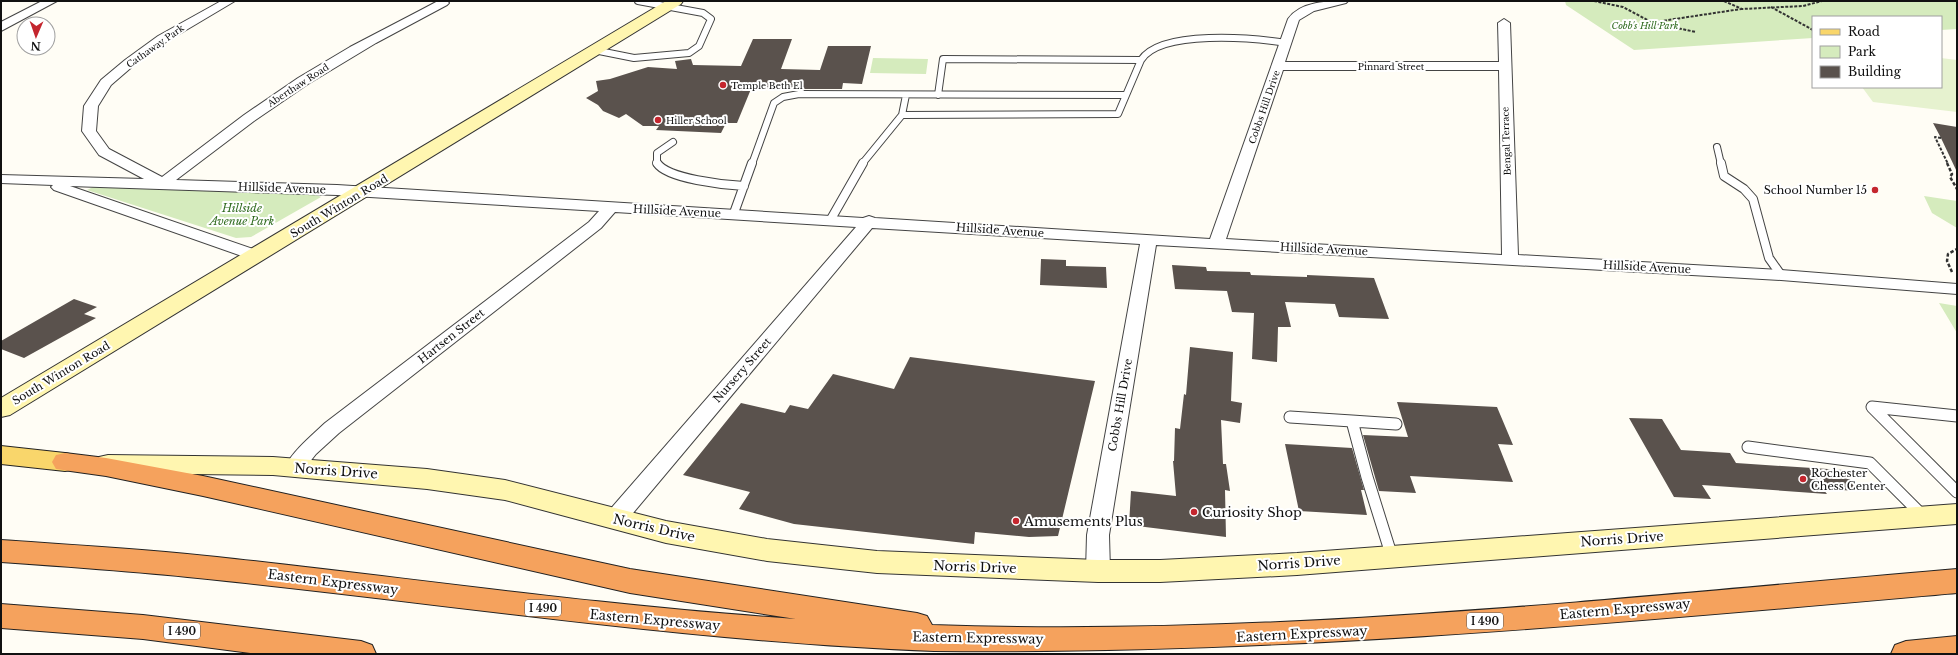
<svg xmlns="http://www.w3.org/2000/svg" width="1958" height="655" viewBox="0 0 1958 655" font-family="'Libre Baskerville',serif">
  <rect width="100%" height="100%" fill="#fffdf5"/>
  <path fill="#d5ebbd" d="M1565,1H1957V29L1941,30V17H1813V38L1634,50L1566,5Z
    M873,58L928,59L926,74L870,73Z
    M93,187L202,188L317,195L321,197L251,237L236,238L87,190Z
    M1924,196L1957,201V228L1932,213Z
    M1939,303L1957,306V333Z"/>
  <path fill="#e6f2cf" d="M1941,58L1957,60V112L1873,102L1862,87H1941Z"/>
  <path fill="#5a524d" d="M753,39H792L781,69L820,70L828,46H871L862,84L843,83L842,89H751L737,123H726L721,133L656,130L659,126H643L626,114L619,118L603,111L598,105L586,98L598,91L596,81L610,79L648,67L677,69L675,61L691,59L693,65L741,66Z
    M1933,123L1957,127V172L1941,138Z
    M1041,259L1066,260V266L1106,267L1107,288L1040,285Z
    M1172,265L1206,267L1207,271L1250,272L1251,275L1307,277V275L1374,278L1389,319L1339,317L1335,304L1285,302L1291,327H1278L1277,362L1252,359L1254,313L1232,312L1227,291L1175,289Z
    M74,299L97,307L84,314L96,318L24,358L1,349V341Z
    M1190,347L1233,352L1231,401L1242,403L1240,423L1221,420L1223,464H1226L1230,491L1225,490L1226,537L1129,525L1131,491L1176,496L1173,461H1174L1175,428L1180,429L1184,394L1186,395Z
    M910,357L1095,381L1058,536L1029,537L975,532L974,544L794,524L739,509L750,492L683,475L741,403L785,413L790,405L808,409L833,374L894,389Z
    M1397,402L1497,407L1513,445L1498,444L1513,482L1410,476L1416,493L1379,491L1363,435L1408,437Z
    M1629,418L1662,419L1681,450L1730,453L1736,463L1843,470L1859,491L1823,489L1827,494L1702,485L1711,499L1674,497Z
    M1285,444L1352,448L1364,490H1361L1367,515L1299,511Z"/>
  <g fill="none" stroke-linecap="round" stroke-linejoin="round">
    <defs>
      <path id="lane-far2" d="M594,50L634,58L689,53L699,46L711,19L703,13L638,1
        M938,95L943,59L1141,60
        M902,115L1118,114L1141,60C1161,29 1254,38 1286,43
        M1717,147L1721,164
        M657,164V153L673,142
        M752,164L774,103L783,97L799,94L1125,95
        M862,164L902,115L906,95"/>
      <path id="lane-far1" d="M657,163C667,179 725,185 744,186
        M1721,163L1724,176L1744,189L1753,199L1769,258L1781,275
        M734,213L752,163
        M831,219L863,163"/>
      <path id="lane" d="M1957,416L1872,407L1957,492
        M1290,417L1352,421L1367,477L1392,557
        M1352,421L1396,424
        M1748,447L1870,463L1923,516"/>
      <path id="street" d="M42,1H57L1,31V22Z
        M221,1H235L166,42L133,66L111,85L98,106L96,131L109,149L162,177L244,115L298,78L350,47L421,10L438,1H447L449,3L447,5L376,43L308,84L254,121L176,180L337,185L863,218L869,216L875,218L1210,239L1288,19C1301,1 1328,1 1348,1L1346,3L1314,11L1299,20L1285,62H1499L1498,23L1504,19L1510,23L1518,255L1781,270L1957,284V294L1781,280L1156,245L1109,535L1110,571L1106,578L1098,580L1090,578L1086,571L1087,535L1140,244L872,228L623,525L615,527L607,525L604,519L607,513L856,227L615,212L601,228L339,433L316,454L301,473L294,476L287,473L284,468C294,450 310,437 325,423L589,222L599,211L337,195L70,186L262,252L264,256L262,260L256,261L54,190L51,187L53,185L1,183V175L144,179L99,155L82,131L84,106L101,80L125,60L158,36ZM1283,70H1499L1502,255L1226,239Z"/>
      <path id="secondary" d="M666,1H683L681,4L10,415L1,417V398Z
        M108,455L273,457L427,469L505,480L666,521L767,539L877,551L1098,560H1160L1297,553L1957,504V524L1297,575L1160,582H1098L877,573L767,561L666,543L505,500L427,489L273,475L108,473L99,471L95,464L99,457Z"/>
      <path id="primary" d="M1,446L65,453L74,455L78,462L74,469L65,471L1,464Z"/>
      <path id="highway" d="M65,453L106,458L203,476L630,569L917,613L927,616L932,625C1274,637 1616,598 1957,569V593C1617,623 1276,655 934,651C693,642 456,605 217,580C145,572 73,567 1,562V540C73,545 145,549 217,557C410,578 602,606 796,619L630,593L203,496L106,476L56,469L52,462L56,455Z
        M1,604L143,615L361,641L372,645L376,654H258L143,639L1,628Z
        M1957,636V654H1891L1895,645L1906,641Z"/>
    </defs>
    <use href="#lane-far2" stroke="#444" stroke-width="8"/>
    <use href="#lane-far1" stroke="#444" stroke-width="10"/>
    <use href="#lane" stroke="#444" stroke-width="13"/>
    <use href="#street" stroke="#444" stroke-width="2"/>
    <use href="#secondary" stroke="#333" stroke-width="2"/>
    <use href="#primary" stroke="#222" stroke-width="2"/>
    <use href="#highway" stroke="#222" stroke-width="2"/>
    <path stroke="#333" stroke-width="2" stroke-dasharray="3 1.5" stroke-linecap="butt" d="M1594,1L1623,7L1653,23L1696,32
      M1724,1L1742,9L1803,6L1822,1
      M1771,7L1813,30
      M1655,22L1741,9
      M1941,138L1935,137L1948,164"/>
    <path stroke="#333" stroke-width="2.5" stroke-dasharray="3.5 2" stroke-linecap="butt" d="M1947,163L1952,174L1950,177L1957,189
      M1952,272L1947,261L1948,254L1957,249"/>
    <use href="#lane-far2" stroke="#fff" stroke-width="6"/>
    <use href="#lane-far1" stroke="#fff" stroke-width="8"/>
    <use href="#lane" stroke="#fff" stroke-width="11"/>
    <use href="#street" fill="#fff" fill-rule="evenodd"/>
    <use href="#secondary" fill="#fff6b0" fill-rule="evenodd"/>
    <use href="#primary" fill="#f9d66b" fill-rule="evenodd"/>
    <use href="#highway" fill="#f5a25d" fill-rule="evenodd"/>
  </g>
  <g fill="#c4262e" stroke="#fff" stroke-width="1.5">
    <circle cx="723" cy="85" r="4"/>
    <circle cx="658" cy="120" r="4"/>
    <circle cx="1875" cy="190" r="4"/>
    <circle cx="1803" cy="479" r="4"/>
    <circle cx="1194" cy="512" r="4"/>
    <circle cx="1016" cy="521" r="4"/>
  </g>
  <g text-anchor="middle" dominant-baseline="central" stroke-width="4" stroke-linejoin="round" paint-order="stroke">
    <g font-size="9" font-style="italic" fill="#2f6b1f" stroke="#fff">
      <text x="1645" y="25">Cobb's Hill Park</text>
    </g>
    <g font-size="9" fill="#111" stroke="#fff">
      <text transform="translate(155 46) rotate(-35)">Cathaway Park</text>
      <text x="1391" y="66">Pinnard Street</text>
      <text transform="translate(298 85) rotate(-33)">Aberthaw Road</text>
      <text transform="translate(1264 107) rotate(-71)">Cobbs Hill Drive</text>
      <text transform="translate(1506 141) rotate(-92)">Bengal Terrace</text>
    </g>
    <g font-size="9" fill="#111" stroke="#fff" text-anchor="start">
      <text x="731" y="85">Temple Beth El</text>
      <text x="666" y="120">Hiller School</text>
    </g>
    <g fill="#fff" stroke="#585858" stroke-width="1">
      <rect x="525" y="600" width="36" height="16" rx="3"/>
      <rect x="1467" y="613" width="36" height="16" rx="3"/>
      <rect x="164" y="623" width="36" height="16" rx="3"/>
    </g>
    <g font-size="10" font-weight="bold" fill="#111">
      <text x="543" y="608">I 490</text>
      <text x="1485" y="621">I 490</text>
      <text x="182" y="631">I 490</text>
    </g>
    <g font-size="11" fill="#111" stroke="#fff">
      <text transform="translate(282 188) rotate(2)">Hillside Avenue</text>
      <text transform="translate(339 206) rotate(-31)">South Winton Road</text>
      <text transform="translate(677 211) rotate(3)">Hillside Avenue</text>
      <text transform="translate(1000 230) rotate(4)">Hillside Avenue</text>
      <text transform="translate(1324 249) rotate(3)">Hillside Avenue</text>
      <text transform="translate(1647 267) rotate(3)">Hillside Avenue</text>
      <text transform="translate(451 336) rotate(-38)">Hartsen Street</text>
      <text transform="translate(742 370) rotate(-49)">Nursery Street</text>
      <text transform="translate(61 373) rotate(-31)">South Winton Road</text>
      <text transform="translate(1120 405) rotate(-80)">Cobbs Hill Drive</text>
    </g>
    <g font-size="11" fill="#111" stroke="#fff" text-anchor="end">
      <text x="1867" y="190">School Number 15</text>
      <text x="1811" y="473" text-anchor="start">Rochester<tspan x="1811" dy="13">Chess Center</tspan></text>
    </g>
    <g font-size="11" font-style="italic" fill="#2f6b1f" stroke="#fff">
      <text x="242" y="208">Hillside<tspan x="242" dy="13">Avenue Park</tspan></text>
    </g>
    <g font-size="13" fill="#111" stroke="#fff">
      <text transform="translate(336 471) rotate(4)">Norris Drive</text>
      <text transform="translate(654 528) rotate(13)">Norris Drive</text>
      <text transform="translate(1622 539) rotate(-4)">Norris Drive</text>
      <text transform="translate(1299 563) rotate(-4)">Norris Drive</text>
      <text transform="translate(975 567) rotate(2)">Norris Drive</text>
      <text transform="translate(333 582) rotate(7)">Eastern Expressway</text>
      <text transform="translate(1625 609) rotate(-5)">Eastern Expressway</text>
      <text transform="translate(655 620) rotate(5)">Eastern Expressway</text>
      <text transform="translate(1302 634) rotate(-3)">Eastern Expressway</text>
      <text transform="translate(978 638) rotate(1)">Eastern Expressway</text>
    </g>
    <g font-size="13" fill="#111" stroke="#fff" text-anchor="start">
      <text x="1202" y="512">Curiosity Shop</text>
      <text x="1024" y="521">Amusements Plus</text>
    </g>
  </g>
  <rect width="1958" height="655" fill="none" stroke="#111111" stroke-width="4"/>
  <rect x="1812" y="16" width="130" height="72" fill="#ffffff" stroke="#a0a0a0"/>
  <rect x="1820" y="29" width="20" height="6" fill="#f9d66b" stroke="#a0a0a0"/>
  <text x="1848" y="36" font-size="12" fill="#111111">Road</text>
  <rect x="1820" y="46" width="20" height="12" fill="#d5ebbd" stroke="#a0a0a0"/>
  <text x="1848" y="56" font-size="12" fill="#111111">Park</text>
  <rect x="1820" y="66" width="20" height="12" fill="#5a524d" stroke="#a0a0a0"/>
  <text x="1848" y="76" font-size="12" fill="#111111">Building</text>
  <g transform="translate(36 36) rotate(182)"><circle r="19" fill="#ffffff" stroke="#a0a0a0"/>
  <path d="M0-3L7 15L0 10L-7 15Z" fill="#c4262e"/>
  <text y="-6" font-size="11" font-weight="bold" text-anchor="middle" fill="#111111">N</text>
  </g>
</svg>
